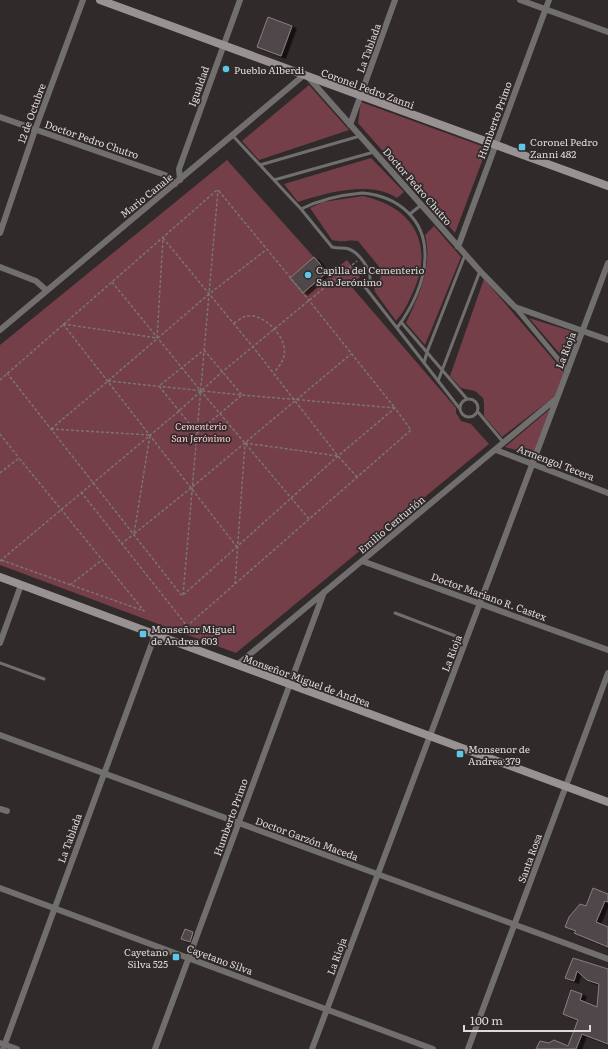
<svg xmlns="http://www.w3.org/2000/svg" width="608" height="1049" viewBox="0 0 608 1049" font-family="Literata,serif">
  <defs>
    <filter id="shadow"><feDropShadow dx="4.5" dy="2.5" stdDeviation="0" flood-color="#0009"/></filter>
  </defs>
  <rect width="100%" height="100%" fill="#312a2b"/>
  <path fill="#743f48" d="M309,85L349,130L259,160L242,141Z
    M361,102L487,148L455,233L358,123Z
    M371,158L404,192L397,198C370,180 326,193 298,202L284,184Z
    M227,160L329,274L347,260L360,277L350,285L456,408V413L461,421L471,424L489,444L236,653L0,565V345Z
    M363,196C413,207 435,244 413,292C408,303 404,312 396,321L375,292L374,287C378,281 383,278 381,269L358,241C349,239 341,243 332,240L310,208L323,202Z
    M434,226L461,257L425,345L406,323C419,295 433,266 425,235Z
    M484,279L564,372L555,396L502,437L484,416V403L483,398L475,391L461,388L450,376Z
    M529,318L577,333L566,361Z
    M550,409L533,455L505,447Z"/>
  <path fill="#4f4748" stroke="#887f80" filter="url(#shadow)" d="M268,17L292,26L281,56L257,47Z
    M314,257L327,272L303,293L290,278Z
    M593,888L608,894V902L605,901L596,922L608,927V947L574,933L576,931L565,927L569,917L580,904L586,906Z
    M185,929L193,932L190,942L181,939Z
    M573,958L608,969V1044L582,1034L576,1049H536L540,1041L549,1043L554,1040L568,1046L578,1020L563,1014L571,990L582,994L580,1000L597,1007L599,984L587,980L577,971L574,981L565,978Z"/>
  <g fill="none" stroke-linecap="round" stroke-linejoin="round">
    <path stroke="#7a7475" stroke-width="1.5" stroke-dasharray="3 2" stroke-linecap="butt" d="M163,238L253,347L338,456L357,477
      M112,282L200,390L309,519
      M234,323C238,321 242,317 247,316C262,313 282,333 284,347C286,357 281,365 274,372
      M63,324L237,547
      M63,324L157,338L163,238
      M204,350L242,395L197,433L159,386Z
      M7,373L182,596
      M0,380L217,190
      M108,381L242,395L395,408L303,293L218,190
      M51,429L150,435L134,534L191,488L351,354
      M51,429L108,381L209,294L266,250
      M0,434L19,458
      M245,443L338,456
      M0,473L19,458L144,611L1,560
      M81,492L187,626L411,430L395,408L338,456L182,596
      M121,544L134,534
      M0,561L179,411L222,372L357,261
      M235,584L245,443
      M70,585L102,560
      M183,595L218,190"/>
    <path stroke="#716e6e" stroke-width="3" d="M233,136L301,209
      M260,165L360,136
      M274,180L374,152
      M362,193C398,196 426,219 425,257C425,282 411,309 397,328L365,287L370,280C371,269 359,253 349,249C343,247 338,249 332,247L301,209C321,199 340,195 362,193Z
      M410,214L421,205
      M401,322L467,399
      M397,328L460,409
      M424,363L427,352L465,255
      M438,381L480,271
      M460 408a9 9 0 1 1 18 0a9 9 0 1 1-18 0Z
      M478,412L503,442
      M395,613L466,640
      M0,663L44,679"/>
    <path stroke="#716e6e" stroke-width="5" d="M515,307L568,371"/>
    <path stroke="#716e6e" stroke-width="6" d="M520,0L608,32
      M308,77L480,271L515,307L608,340
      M0,117L165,175L175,184
      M350,125L395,0
      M180,180L179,169L240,0
      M0,233L35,130L83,0
      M458,247L549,0
      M0,267L36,281L46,290
      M0,330L304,75
      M496,450L608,493
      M362,561L608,650
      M0,643L21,585
      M237,665L557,398
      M0,735L608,959
      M0,809L7,811
      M0,888L433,1049
      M0,1043L17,1049
      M3,1049L155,635
      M155,1049L324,592
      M312,1049C409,786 510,525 608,263
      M468,1049L608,673"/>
    <path stroke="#989293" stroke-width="8" d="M100,0L608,186
      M0,577L608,802"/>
  </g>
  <g fill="#5cc7e7" stroke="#312a2b" stroke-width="1.5">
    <circle cx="226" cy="69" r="4"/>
    <rect x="518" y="143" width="8" height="8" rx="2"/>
    <circle cx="308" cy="275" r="4"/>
    <rect x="139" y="630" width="8" height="8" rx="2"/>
    <rect x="456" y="750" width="8" height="8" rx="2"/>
    <rect x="172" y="953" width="8" height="8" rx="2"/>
  </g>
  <g text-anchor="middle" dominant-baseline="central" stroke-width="3.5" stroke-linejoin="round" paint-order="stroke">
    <g font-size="10" fill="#dfdada" stroke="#312a2b">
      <text transform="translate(368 48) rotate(-70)">La Tablada</text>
      <text transform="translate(198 86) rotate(-70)">Igualdad</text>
      <text transform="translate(368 88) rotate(20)">Coronel Pedro Zanni</text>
      <text transform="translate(31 113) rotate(-70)">12 de Octubre</text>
      <text transform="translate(494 120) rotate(-70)">Humberto Primo</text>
      <text transform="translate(92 139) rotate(19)">Doctor Pedro Chutro</text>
      <text transform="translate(418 186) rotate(49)">Doctor Pedro Chutro</text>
      <text transform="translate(146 195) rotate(-39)">Mario Canale</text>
      <text transform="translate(565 350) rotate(-69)">La Rioja</text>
      <text transform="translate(556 462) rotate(21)">Armengol Tecera</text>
      <text transform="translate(391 524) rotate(-40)">Emilio Centurión</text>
      <text transform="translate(489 596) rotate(20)">Doctor Mariano R. Castex</text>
      <text transform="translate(451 653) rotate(-69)">La Rioja</text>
      <text transform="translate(307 680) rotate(20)">Monseñor Miguel de Andrea</text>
      <text transform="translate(230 817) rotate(-70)">Humberto Primo</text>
      <text transform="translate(69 838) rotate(-70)">La Tablada</text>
      <text transform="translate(307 838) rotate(20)">Doctor Garzón Maceda</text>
      <text transform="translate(529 858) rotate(-70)">Santa Rosa</text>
      <text transform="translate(336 956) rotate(-70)">La Rioja</text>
      <text transform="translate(220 959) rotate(20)">Cayetano Silva</text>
    </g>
    <g font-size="10" fill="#dfdada" stroke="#312a2b" text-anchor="start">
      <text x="234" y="69">Pueblo Alberdi</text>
      <text x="530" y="141">Coronel Pedro<tspan x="530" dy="12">Zanni 482</tspan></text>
      <text x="316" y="269">Capilla del Cementerio<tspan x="316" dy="12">San Jerónimo</tspan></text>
      <text x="151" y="628">Monseñor Miguel<tspan x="151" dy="12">de Andrea 603</tspan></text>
      <text x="468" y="748">Monsenor de<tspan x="468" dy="12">Andrea 379</tspan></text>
      <text x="168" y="951" text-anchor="end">Cayetano<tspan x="168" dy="12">Silva 525</tspan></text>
    </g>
    <g font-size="10" font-style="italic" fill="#fdc6cc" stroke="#312a2b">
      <text x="201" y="425">Cementerio<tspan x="201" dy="12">San Jerónimo</tspan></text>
    </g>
  </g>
  <path d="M464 1025v6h126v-6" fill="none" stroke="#dfdada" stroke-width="2"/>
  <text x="470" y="1025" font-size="12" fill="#dfdada" stroke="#312a2b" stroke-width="3" paint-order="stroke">100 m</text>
</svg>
